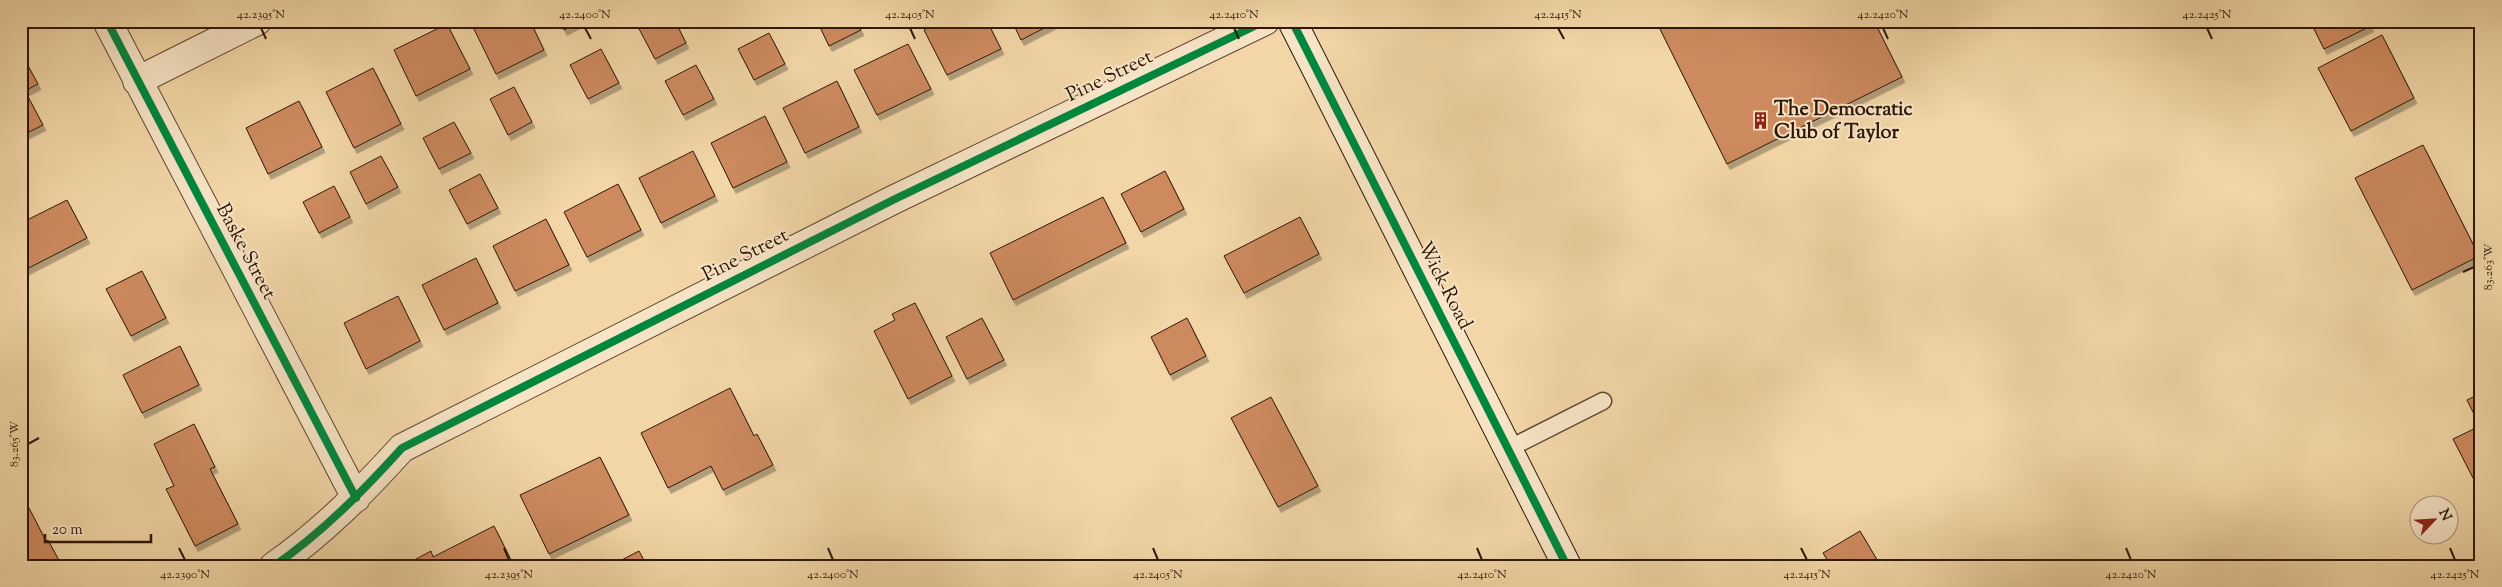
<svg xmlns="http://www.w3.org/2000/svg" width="2502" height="587" viewBox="0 0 2502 587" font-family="'Sorts Mill Goudy',serif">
  <defs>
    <filter id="shadow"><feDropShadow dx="3" dy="5.5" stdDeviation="0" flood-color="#0004"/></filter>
  </defs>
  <rect width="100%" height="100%" fill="#f2d6a7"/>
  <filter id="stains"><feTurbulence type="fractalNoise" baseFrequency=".004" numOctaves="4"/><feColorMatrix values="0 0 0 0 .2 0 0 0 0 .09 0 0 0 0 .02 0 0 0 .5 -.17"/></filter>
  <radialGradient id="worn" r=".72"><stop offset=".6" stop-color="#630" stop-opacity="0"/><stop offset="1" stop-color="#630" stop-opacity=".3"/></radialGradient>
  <path fill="#cd8a5e" stroke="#2f1707" filter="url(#shadow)" d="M470,21H530L544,50L496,74Z
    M560,21H581L564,30Z
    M645,21H675L686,43L655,59L637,25Z
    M817,21H856L861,30L829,46Z
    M941,21H987L1001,49L947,75L924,30Z
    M1012,21H1058L1021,40Z
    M1656,21H1874L1902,77L1727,164Z
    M2310,21H2368L2371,26L2324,49Z
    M447,24L470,69L416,96L394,50Z
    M769,33L785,64L754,80L738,49Z
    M2382,35L2414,98L2351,131L2318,68Z
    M908,44L931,89L877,115L854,70Z
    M601,49L619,83L588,99L570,65Z
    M21,53L38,84L25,91L43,125L21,136Z
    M696,65L714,99L683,115L665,81Z
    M373,68L401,124L354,148L326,92Z
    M837,81L859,127L805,153L783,108Z
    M514,87L532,122L508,135L490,99Z
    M299,101L322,147L268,174L246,128Z
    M765,116L787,162L733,188L711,143Z
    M454,122L471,153L439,169L423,138Z
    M2423,145L2479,256L2412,290L2355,178Z
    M693,151L715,196L661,223L639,178Z
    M381,156L398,187L366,204L350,172Z
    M1165,171L1184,209L1141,232L1121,194Z
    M480,174L498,208L467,224L449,190Z
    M618,184L641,230L587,257L564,212Z
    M334,186L350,217L319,233L303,202Z
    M1103,197L1126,243L1013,300L990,253Z
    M67,200L87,238L21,272V223Z
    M1300,217L1319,254L1244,293L1224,256Z
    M546,219L569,265L515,291L493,246Z
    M476,258L498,303L444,330L422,285Z
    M142,271L166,318L131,336L106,289Z
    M398,296L420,341L366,369L344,323Z
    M915,303L952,376L908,399L874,331L895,320L892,314Z
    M982,318L1004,360L967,379L946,337Z
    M1187,318L1206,356L1170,375L1151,337Z
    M180,346L199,385L142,413L123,375Z
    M730,388L754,436L757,434L773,465L723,490L711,466L668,488L641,433Z
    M2481,393V473L2473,478L2453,439L2480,426L2467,400Z
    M1271,397L1318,486L1278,507L1231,418Z
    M194,424L215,467L210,469L238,524L195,546L166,489L174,486L154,444Z
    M600,457L629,515L549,554L520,495Z
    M29,508L46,541L48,540L62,566H21V512Z
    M494,526L514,566H403L431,551L433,557Z
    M1860,531L1879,563L1883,561L1886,566H1831L1823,553Z
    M639,551L647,566H610Z"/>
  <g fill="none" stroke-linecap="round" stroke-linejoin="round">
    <defs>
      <path id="lane" d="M1508,449L1603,401"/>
      <path id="street" d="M107,21L356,498
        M137,81L257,21
        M274,566C323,532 363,491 402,448L895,199L1265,21"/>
      <path id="secondary" d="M1292,21L1567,566"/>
    </defs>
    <use href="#lane" stroke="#60472f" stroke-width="19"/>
    <use href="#street" stroke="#60472f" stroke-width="30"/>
    <use href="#secondary" stroke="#2f1707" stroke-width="30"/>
    <use href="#lane" stroke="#f7e4c6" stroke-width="16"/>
    <use href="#street" stroke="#f7e4c6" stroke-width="28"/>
    <use href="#secondary" stroke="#f7e4c6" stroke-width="28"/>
    <defs>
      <path id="cycleway" d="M107,21L356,498
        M1292,21L1567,566
        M274,566C323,532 363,491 402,448L895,199L1265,21"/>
    </defs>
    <use href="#cycleway" stroke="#f7e4c6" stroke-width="11"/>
    <use href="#cycleway" stroke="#00873e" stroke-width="8"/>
  </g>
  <path fill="none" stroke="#2f1707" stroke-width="2" d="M261,28L266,39M585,28L591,39M910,28L915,39M1234,28L1239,39M1558,28L1564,39M1883,28L1888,39M2207,28L2212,39M2463,272L2474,267M28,444L39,438M179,548L185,560M504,548L509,560M828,548L833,560M1153,548L1158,560M1477,548L1482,560M1801,548L1807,560M2126,548L2131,560M2450,548L2455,560"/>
  <defs>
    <symbol id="building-bare" viewBox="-9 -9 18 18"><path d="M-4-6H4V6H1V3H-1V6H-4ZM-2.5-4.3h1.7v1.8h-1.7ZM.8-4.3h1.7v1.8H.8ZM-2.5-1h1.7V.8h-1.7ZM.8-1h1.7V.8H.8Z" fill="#8f2418" stroke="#f7e4c6" stroke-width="2.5" paint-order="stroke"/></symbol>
  </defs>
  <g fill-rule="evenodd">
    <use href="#building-bare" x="1748" y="108" width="25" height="25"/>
  </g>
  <g text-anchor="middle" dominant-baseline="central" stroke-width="4" stroke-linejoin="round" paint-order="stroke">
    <g font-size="20" fill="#2f1707" stroke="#f7e4c6">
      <text transform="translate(1110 77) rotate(-26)">Pine Street</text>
      <text transform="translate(245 252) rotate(62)">Baske Street</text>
      <text transform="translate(746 256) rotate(-27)">Pine Street</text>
      <text transform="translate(1444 286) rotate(63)">Wick Road</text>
    </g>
    <g font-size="20" font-weight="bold" fill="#2f1707" stroke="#f7e4c6" text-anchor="start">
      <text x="1774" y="110">The Democratic<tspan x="1774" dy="23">Club of Taylor</tspan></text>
    </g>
  </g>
  <rect width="2502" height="587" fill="none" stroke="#f2d6a7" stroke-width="55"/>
  <g transform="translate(2434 520) rotate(65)"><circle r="24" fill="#f7e4c6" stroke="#a7927a"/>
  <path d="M0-4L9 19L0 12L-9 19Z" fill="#8f2418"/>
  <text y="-8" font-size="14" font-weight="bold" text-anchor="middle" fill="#2f1707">N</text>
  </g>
  <path d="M45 534v8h106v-8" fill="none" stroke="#2f1707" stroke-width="2.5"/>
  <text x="52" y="534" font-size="15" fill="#2f1707" stroke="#f7e4c6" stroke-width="4" paint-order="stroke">20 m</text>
  <rect x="28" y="28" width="2446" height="532" fill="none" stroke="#2f1707" stroke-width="2"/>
  <g font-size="12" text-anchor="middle" fill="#2f1707">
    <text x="261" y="18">42.2395°N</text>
    <text x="585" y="18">42.2400°N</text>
    <text x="910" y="18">42.2405°N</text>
    <text x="1234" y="18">42.2410°N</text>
    <text x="1558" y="18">42.2415°N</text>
    <text x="1883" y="18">42.2420°N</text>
    <text x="2207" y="18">42.2425°N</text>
    <text transform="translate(2488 267) rotate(-90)" y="4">83.263°W</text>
    <text transform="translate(14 444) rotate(-90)" y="4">83.265°W</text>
    <text x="185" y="578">42.2390°N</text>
    <text x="509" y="578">42.2395°N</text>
    <text x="833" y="578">42.2400°N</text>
    <text x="1158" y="578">42.2405°N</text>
    <text x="1482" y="578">42.2410°N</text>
    <text x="1807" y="578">42.2415°N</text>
    <text x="2131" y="578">42.2420°N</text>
    <text x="2455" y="578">42.2425°N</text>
  </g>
  <rect width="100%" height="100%" filter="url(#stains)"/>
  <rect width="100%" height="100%" fill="url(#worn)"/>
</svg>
